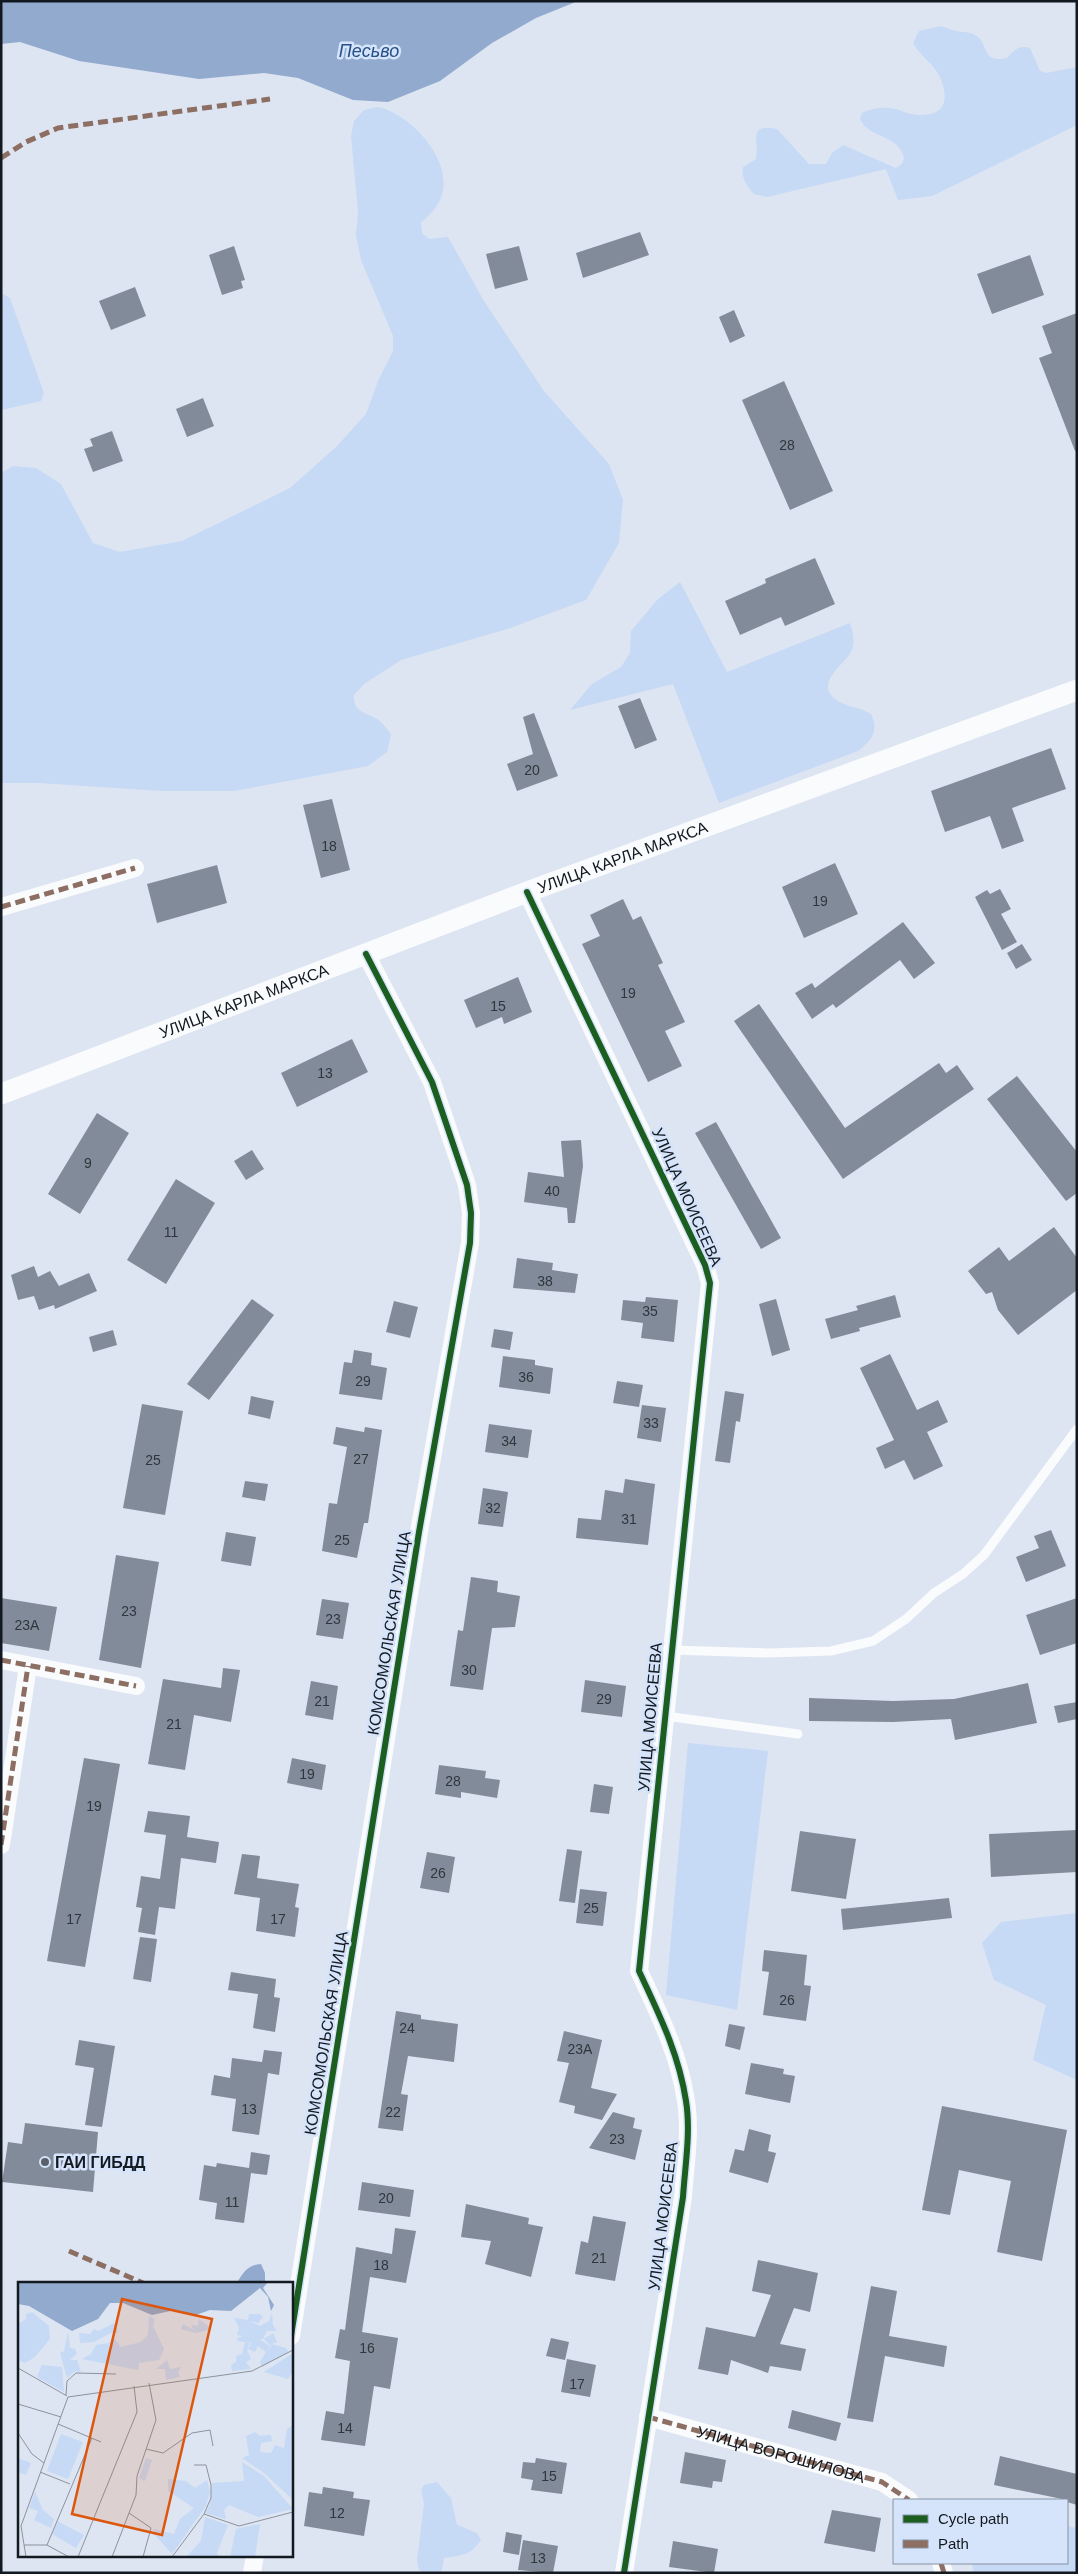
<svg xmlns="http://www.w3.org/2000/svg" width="1078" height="2574" viewBox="0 0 1078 2574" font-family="Helvetica,sans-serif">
  <rect width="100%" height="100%" fill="#dde5f2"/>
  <path fill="#c6d9f5" d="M941,26C946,27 950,30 956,31C963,33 969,31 975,35C990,43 980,64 1007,58C1014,50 1019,45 1030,48L1040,71L1046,73L1077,67V125L932,196L898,200L886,169L767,197L754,194C747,186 741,178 743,167L756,159C760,142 746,123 777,129L809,164H826L832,153L843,145L896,168L902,164L904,158C898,133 870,140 860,119L862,113C871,109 878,107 888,108C896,108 903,112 911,114C941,119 952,105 940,77C933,63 920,56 913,43L919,31Z
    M378,107C410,114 449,156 443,190C441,203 431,215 421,222L422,233L429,239L448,237L484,301L544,391L609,464L623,500L619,543L586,600L507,629L401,660L364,684L354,695C353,712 365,712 377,719C382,722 387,729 391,734L387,752L368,766L234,791H161L39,783H1V473L13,466L36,468L61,484L93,543L120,552L182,541L290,488L336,447L366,414L378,381L393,351V336L361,260L356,235L358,211L351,136L354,121L364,110Z
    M1,293L10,298L44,393L41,401L1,410Z
    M680,582L727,672L850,623C853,632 855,641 852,650C846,664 814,682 835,699C845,707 860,707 871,714C879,731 872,740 858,751L719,803L673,684L570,710L592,684L621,667L630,653L631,631L658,599Z
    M688,1743L768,1751L737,2010L666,1995Z
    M1077,1913V2080L1033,2060L1046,2005L994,1980L982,1943L1001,1922Z
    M437,2482L451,2498L457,2525L477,2533L481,2540C470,2556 462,2555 444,2558L442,2570L439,2573H425L419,2570L417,2561L424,2504L421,2490L424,2485Z
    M1067,2526L1077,2528V2573H974L972,2563H1067Z"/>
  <path fill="#92aacd" d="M1,1H578L536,18L492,43L440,81L388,102L353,100L298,78L264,73L199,79L79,61L20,42L1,44Z
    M261,2264L265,2273V2283H237C243,2272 248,2265 261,2264Z"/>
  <path fill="#828b99" d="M640,232L649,255L583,278L576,253Z
    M234,246L245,280L241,281L243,288L222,295L209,255Z
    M519,246L528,280L495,289L486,254Z
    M1030,255L1044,295L992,314L977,274Z
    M135,287L146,316L111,330L99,301Z
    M734,310L745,336L730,343L719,317Z
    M1077,313V451H1075L1039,358L1052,353L1042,326Z
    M784,381L833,491L790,510L742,400Z
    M203,398L214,426L187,437L176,409Z
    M112,431L123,461L93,472L84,449L93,446L90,439Z
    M815,558L835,604L785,626L781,617L740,635L725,601L766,583L765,579Z
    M640,698L657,740L635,749L618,706Z
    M534,713L558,776L517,791L507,764L533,754L523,717Z
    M1051,748L1066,789L1012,808L1024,841L1002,849L990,816L945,832L931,791Z
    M332,799L350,870L321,878L303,805Z
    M835,863L858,914L804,938L782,887Z
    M217,865L227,903L157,923L147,884Z
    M1000,889L1011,909L1001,914L1017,942L1002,950L975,897L987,890L990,894Z
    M623,899L633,920L641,916L663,963L658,965L685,1022L665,1031L682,1066L648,1082L582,944L600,936L590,915Z
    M903,922L935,963L914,979L900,960L836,1008L833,1004L812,1019L795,993L812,983L815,988Z
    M1022,944L1032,960L1016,969L1007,953Z
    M518,977L532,1012L504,1024L502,1017L476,1028L464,1000Z
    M759,1004L845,1128L939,1063L946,1073L957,1065L974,1089L843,1179L734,1021Z
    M352,1039L368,1072L297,1107L281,1073Z
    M1017,1076L1077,1152V1193L1066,1201L987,1099Z
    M97,1113L129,1133L80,1214L48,1194Z
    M716,1122L781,1238L761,1249L695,1133Z
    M581,1140L583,1166L575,1223H568L567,1208L524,1202L528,1172L564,1177L561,1141Z
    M252,1150L264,1169L246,1180L234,1161Z
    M176,1179L215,1203L166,1284L127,1260Z
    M1054,1227L1077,1258V1290L1018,1335L998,1310L992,1292L986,1294L968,1271L999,1247L1009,1261Z
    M517,1258L553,1263L552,1270L578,1274L575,1293L513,1288Z
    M34,1266L38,1277L50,1271L59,1286L89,1273L97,1291L55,1309L54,1305L39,1310L34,1296L18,1300L11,1275Z
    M895,1295L901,1317L859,1328L860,1331L831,1339L825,1319L858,1310L856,1306Z
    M646,1297L678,1300L674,1342L641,1338L643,1323L621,1320L623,1300L645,1302Z
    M252,1299L274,1315L209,1400L187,1384Z
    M776,1299L790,1350L772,1356L759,1304Z
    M394,1301L418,1307L410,1338L386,1332Z
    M494,1329L513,1332L510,1350L491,1347Z
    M113,1330L117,1345L93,1352L89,1337Z
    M354,1350L372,1353L371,1365L387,1368L382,1400L339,1394L344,1362L352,1363Z
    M890,1354L917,1410L938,1400L948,1422L927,1432L943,1466L914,1480L904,1460L885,1469L876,1448L894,1440L860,1368Z
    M503,1356L535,1360V1365L553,1368L550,1394L499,1387Z
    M617,1381L643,1385L639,1407L613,1403Z
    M725,1391L744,1394L740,1422L736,1421L730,1463L715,1461Z
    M251,1396L274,1401L270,1419L248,1414Z
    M142,1404L183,1411L165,1515L123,1508Z
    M642,1405L666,1408L661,1442L637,1438Z
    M489,1424L532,1430L528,1458L485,1452Z
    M336,1427L364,1432L365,1427L382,1430L368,1523H364L357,1558L322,1551L329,1503L337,1504L347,1447L333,1444Z
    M625,1479L655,1484L648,1545L576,1538L578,1518L601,1520L605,1490L623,1493Z
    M245,1481L268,1484L265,1501L242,1497Z
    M483,1488L508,1492L503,1527L478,1524Z
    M1051,1530L1066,1566L1026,1582L1016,1557L1039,1548L1034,1536Z
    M226,1532L256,1537L251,1566L221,1561Z
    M116,1555L159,1562L141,1668L99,1660Z
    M471,1577L498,1581L497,1592L520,1596L515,1627L492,1628L483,1690L450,1686L458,1630L463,1631Z
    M1,1598L57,1607L49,1651L1,1643Z
    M1077,1598V1643L1040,1655L1026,1615Z
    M322,1599L349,1603L343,1639L316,1635Z
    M223,1668L240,1670L231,1722L194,1715L185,1770L148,1764L163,1679L221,1688Z
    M585,1680L626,1686L622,1717L581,1712Z
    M311,1681L338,1686L333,1720L305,1715Z
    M1028,1683L1037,1723L955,1740L951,1719L893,1722L809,1721V1698L893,1701L954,1699Z
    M1077,1702V1719L1058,1723L1054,1706Z
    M84,1758L120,1764L85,1967L47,1961Z
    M292,1758L326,1765L322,1790L287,1783Z
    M439,1765L486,1771L485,1778L500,1780L497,1798L461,1792V1798L435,1794Z
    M594,1784L613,1787L609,1814L590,1812Z
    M148,1811L190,1816L187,1837L219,1842L216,1863L181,1858L175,1909L159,1907L155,1935L138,1932L142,1908L136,1907L141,1876L160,1879L166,1835L144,1832Z
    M1077,1830V1872L991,1877L989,1834Z
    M800,1831L856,1839L846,1899L791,1891Z
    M567,1849L582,1851L575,1903L559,1901Z
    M427,1852L455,1857L449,1893L420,1888Z
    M242,1854L260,1856L257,1878L299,1884L295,1907L299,1908L295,1937L256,1931L260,1898L234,1894Z
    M580,1889L607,1892L603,1926L576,1923Z
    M949,1898L952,1918L843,1930L841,1909Z
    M140,1937L157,1939L151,1982L133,1979Z
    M764,1950L807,1955L804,1985L811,1986L806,2021L763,2015L769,1972L762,1971Z
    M231,1972L276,1979L274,1997L280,1998L275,2032L253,2028L258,1994L228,1990Z
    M396,2011L421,2015V2019L458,2024L454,2062L408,2056L401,2094L408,2095L403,2131L378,2128Z
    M729,2024L745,2027L740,2050L725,2046Z
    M564,2031L602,2040L591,2088L617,2094L602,2120L574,2113L575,2106L559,2102L569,2063L557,2061Z
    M79,2040L115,2046L102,2127L85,2125L94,2068L75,2065Z
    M264,2050L282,2052L279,2075L268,2073L259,2135L232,2131L236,2099L211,2095L214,2075L230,2078L232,2058L262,2062Z
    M751,2063L784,2069L783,2074L795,2076L790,2103L745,2094Z
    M942,2106L1067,2130L1042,2261L997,2252L1011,2181L959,2170L950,2215L922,2210Z
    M613,2112L635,2118L633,2128L642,2130L635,2160L589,2148Z
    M25,2123L98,2132L93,2192L2,2182L8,2142L22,2144Z
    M749,2129L771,2135L768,2151L776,2153L768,2183L729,2172L735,2149L744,2151Z
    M251,2152L270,2155L267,2175L251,2173L244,2223L215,2219L217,2203L199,2200L204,2165L216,2167L217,2163L249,2168Z
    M362,2182L414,2190L410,2217L358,2210Z
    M466,2204L529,2218L528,2224L543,2227L531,2277L485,2264L491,2241L461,2237Z
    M593,2216L626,2222L615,2281L575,2274L581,2241L588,2243Z
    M395,2228L416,2231L406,2283L370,2277L362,2332L398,2338L390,2389L374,2386L365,2446L321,2440L326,2411L344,2414L350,2361L335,2358L340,2329L345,2330L356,2247L392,2254Z
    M758,2260L818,2273L810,2312L794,2308L780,2344L806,2349L801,2371L770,2366L768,2373L731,2360L728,2375L698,2369L706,2327L755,2337L771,2295L752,2291Z
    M871,2286L897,2291L889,2336L947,2346L944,2367L885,2356L873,2422L847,2418Z
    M551,2338L569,2342L565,2360L546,2356Z
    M567,2359L596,2365L590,2397L561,2392Z
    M792,2410L841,2423L836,2441L788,2428Z
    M685,2452L726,2460L722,2482L713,2481L712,2488L680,2483Z
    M1000,2456L1077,2474V2505L1067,2502V2500L994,2485Z
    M536,2458L567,2463L562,2494L531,2490L533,2480L521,2478L523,2462L535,2463Z
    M323,2487L354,2492L353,2498L370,2500L364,2536L304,2526L309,2492L322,2494Z
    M832,2510L881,2518L875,2552L824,2543Z
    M506,2532L522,2535L519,2555L503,2552Z
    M523,2540L558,2546L553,2573L518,2570Z
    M673,2541L718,2549L714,2573L669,2567Z"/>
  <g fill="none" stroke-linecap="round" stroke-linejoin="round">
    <path stroke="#fafbfd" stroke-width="9" d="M671,1650L768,1653L831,1651L873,1641L906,1619L934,1593L963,1574L984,1555L1077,1429
      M665,1716L798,1734"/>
    <g stroke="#fafbfd" stroke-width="18">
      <path d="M527,892L705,1265L710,1283L639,1971C659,2014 679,2054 686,2101C691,2132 685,2166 683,2197L624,2573"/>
      <path d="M1,907L135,868"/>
      <path d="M1,1660L136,1686"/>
      <path d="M1,1845L28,1666"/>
      <path d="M291,2336L419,1532L470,1243L471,1213L467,1185L432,1082L366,954"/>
      <path id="s1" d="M648,2417L882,2482L909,2500"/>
      <path d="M941,2563L944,2573"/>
      <path d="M252,2573L255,2555"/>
    </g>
    <path stroke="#fafbfd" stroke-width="21" id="s2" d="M1,1094L527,892L1077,690"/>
    <path stroke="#8d6e63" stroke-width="5" stroke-dasharray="10 5" stroke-linecap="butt" d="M1,158L26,142L58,128L270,99
      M1,907L135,868
      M1,1660L136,1686
      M1,1845L28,1666
      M69,2251L143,2283
      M648,2417L882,2482L909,2500
      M941,2563L944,2573"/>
    <defs>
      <path id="cycleway" d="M527,892L705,1265L710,1283L639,1971C659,2014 679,2054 686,2101C691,2132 685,2166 683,2197L624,2573
        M291,2336L419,1532L470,1243L471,1213L467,1185L432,1082L366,954"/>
    </defs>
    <use href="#cycleway" stroke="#d5e4fa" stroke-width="9"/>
    <use href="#cycleway" stroke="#1b5e20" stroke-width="6"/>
  </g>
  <circle fill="#5a606a" stroke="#d5e4fa" stroke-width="2" cx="45" cy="2162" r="5"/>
  <g text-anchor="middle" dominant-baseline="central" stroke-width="5" stroke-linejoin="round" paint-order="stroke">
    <g font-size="14" fill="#2f363e">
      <text x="787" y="445">28</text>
      <text x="532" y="770">20</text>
      <text x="329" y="846">18</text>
      <text x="820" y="901">19</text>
      <text x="628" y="993">19</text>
      <text x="498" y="1006">15</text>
      <text x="325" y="1073">13</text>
      <text x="88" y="1163">9</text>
      <text x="552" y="1191">40</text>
      <text x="171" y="1232">11</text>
      <text x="545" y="1281">38</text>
      <text x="650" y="1311">35</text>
      <text x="526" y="1377">36</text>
      <text x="363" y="1381">29</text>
      <text x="651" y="1423">33</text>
      <text x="509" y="1441">34</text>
      <text x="361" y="1459">27</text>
      <text x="153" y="1460">25</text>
      <text x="493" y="1508">32</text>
      <text x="629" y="1519">31</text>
      <text x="342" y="1540">25</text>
      <text x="129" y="1611">23</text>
      <text x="333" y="1619">23</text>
      <text x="27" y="1625">23А</text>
      <text x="469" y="1670">30</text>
      <text x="604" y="1699">29</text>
      <text x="322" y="1701">21</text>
      <text x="174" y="1724">21</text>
      <text x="307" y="1774">19</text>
      <text x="453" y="1781">28</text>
      <text x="94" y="1806">19</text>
      <text x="438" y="1873">26</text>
      <text x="591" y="1908">25</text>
      <text x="74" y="1919">17</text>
      <text x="278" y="1919">17</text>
      <text x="787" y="2000">26</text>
      <text x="407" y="2028">24</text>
      <text x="580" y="2049">23А</text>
      <text x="249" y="2109">13</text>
      <text x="393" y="2112">22</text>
      <text x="617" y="2139">23</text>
      <text x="386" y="2198">20</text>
      <text x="232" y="2202">11</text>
      <text x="599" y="2258">21</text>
      <text x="381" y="2265">18</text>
      <text x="367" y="2348">16</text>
      <text x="577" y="2384">17</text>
      <text x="345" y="2428">14</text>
      <text x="549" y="2476">15</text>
      <text x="337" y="2513">12</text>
      <text x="538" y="2558">13</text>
    </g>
    <g font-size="16" fill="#131920" stroke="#d5e4fa">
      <text stroke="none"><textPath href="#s2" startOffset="665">УЛИЦА КАРЛА МАРКСА</textPath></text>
      <text stroke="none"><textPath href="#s2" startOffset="260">УЛИЦА КАРЛА МАРКСА</textPath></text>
      <text transform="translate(687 1197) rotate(66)">УЛИЦА МОИСЕЕВА</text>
      <text transform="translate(389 1633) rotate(-81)">КОМСОМОЛЬСКАЯ УЛИЦА</text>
      <text transform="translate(650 1717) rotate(-85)">УЛИЦА МОИСЕЕВА</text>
      <text transform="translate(326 2033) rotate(-81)">КОМСОМОЛЬСКАЯ УЛИЦА</text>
      <text transform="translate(663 2216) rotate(-83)">УЛИЦА МОИСЕЕВА</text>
      <text stroke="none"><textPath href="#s1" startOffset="138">УЛИЦА ВОРОШИЛОВА</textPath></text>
    </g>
    <g font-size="16" font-weight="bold" fill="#131920" stroke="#d5e4fa" text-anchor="start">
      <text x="55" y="2162">ГАИ ГИБДД</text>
    </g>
    <g font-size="18" font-style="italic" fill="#265088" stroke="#d5e4fa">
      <text x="369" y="51">Песьво</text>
    </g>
  </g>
  <g transform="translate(18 2282)">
    <rect width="275" height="275" fill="#dde5f2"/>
    <path d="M14,30L31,44L32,57L17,75L7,81L0,78V42L8,37V32ZM254,31L255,43L259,49H249L245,57H241L252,64L249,70L253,64L246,57L255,51L259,60L254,62L268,66L271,70L244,85L242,80L248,70L240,64L237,70L230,67L233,61L232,60L229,68L233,77L228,80L233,87L214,89L213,83L218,80V74L224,72L227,60L219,59V56L225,54L219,53L221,46L216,36L230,38L231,32H242L245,35L240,41L231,39L242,44L251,39ZM131,34L137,37L135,44L146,67L141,78L121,81L120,88L64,77L73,72L78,63L91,61L96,56L103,65L123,60L130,53ZM181,37L194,47L178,51L163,47L165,42L176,48L173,43L180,44ZM96,41L100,51H93L76,60L62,61L61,51L72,52L76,47L81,49ZM50,50L52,66L57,67L59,72L52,78H59L63,90L57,89L49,96L42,71L46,69ZM275,71V89L270,97L246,90ZM149,78L152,87L163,85L160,90L162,95L148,98L147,87H138ZM24,83L44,85L46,110L19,95ZM275,143V218L246,191L224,176L231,173L228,154L237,150L242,154L253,153L254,159L243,161L242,170L253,171L257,163L266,166L269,147ZM43,152L65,160L50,197L29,189ZM0,176L13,181L8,193L0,190ZM128,176L134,178L127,199L121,196ZM224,180L246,194L275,227L240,235L211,223L206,228L208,237L187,231L192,223L194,201L226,199ZM150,197L168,199L177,206L189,198L192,210L188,224L154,272L136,252V247L156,252L162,237L176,226L150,209ZM17,210L25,228L36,237L33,246L16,238L20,229L11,226ZM187,235L210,243L199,271L202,275H168L183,259ZM39,239L66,253L58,266L34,252ZM242,242L237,275H212L218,247Z" fill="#c6d9f5"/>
    <path d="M0,0H250L245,6L256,23L253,29L250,15L242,6L213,29L192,28L178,33L157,28L134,33L105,21H92L80,37L54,49L11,24L0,22Z" fill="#92aacd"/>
    <path fill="none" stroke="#8c939e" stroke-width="1" d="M0,86L49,114M48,113L49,99L58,91L98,92M50,115L234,89L275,68M0,122L43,135M40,142L83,160M0,151L14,172L26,181M128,167L145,171L174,151L192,148L195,164M22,190L52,202M111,231L133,246L125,275M186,232L221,244L275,230M6,263H29L51,275M29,263L74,156M8,275L3,244L50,115M60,275L119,130L116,104M94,275L118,213L119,194L138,138L131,101M154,275L186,232L193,216V203L188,183H176"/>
    <path fill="#dd560d" fill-opacity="0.15" stroke="#dd560d" stroke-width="2.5" d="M104,17L194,37L144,253L54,232Z"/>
    <rect width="275" height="275" fill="none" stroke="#131920" stroke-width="2.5"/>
  </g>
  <rect width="1078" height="2574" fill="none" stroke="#131920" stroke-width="5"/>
  <rect x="893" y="2499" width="175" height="65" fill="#d5e4fa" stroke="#8793a3"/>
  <rect x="903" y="2515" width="25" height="8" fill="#1b5e20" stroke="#8793a3"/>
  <text x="938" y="2524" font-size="15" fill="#131920">Cycle path</text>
  <rect x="903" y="2540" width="25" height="8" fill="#8d6e63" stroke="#8793a3"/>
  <text x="938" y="2549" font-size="15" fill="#131920">Path</text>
</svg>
